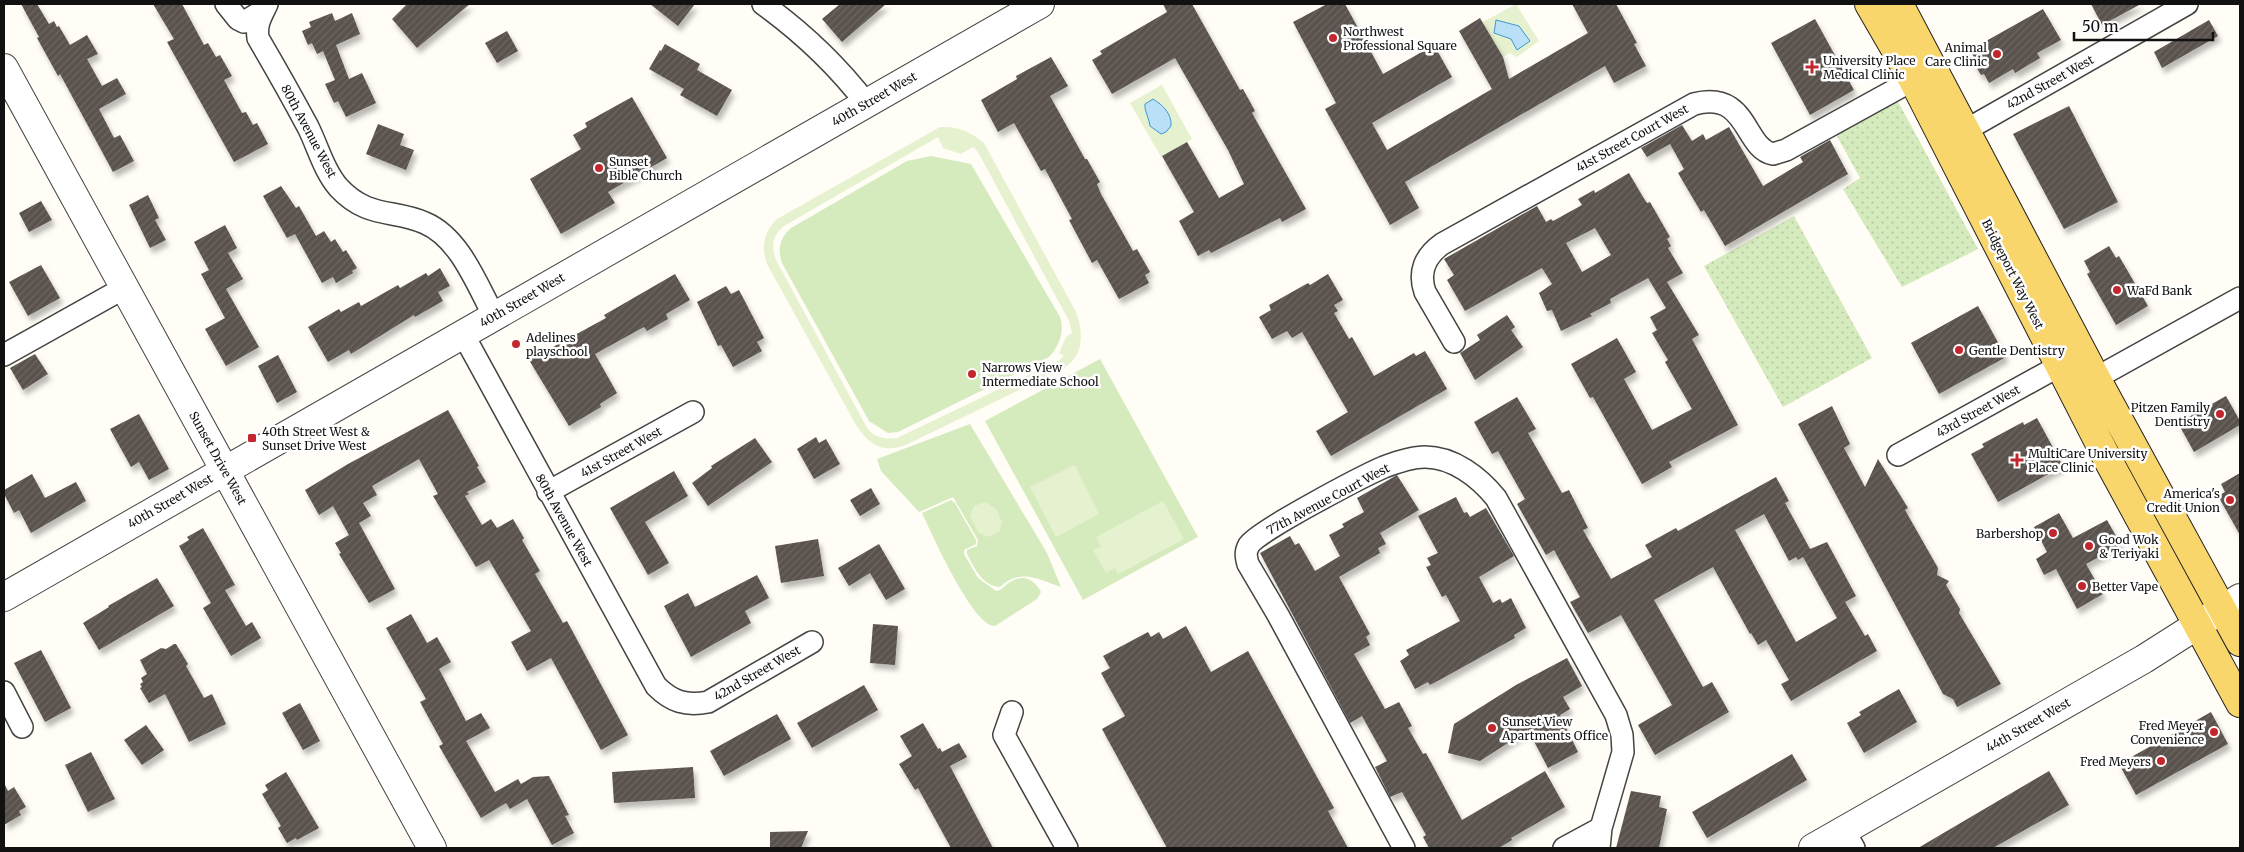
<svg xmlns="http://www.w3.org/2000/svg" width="2244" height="852" viewBox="0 0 2244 852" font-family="Merriweather,serif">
  <defs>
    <pattern id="grass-dots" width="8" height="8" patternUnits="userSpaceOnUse" patternTransform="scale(1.25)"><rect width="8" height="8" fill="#d5ebbd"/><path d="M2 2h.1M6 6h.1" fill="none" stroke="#b6c8a1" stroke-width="1.8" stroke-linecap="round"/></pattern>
    <pattern id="building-hatch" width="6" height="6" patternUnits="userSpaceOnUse" patternTransform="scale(1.25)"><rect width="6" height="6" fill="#5a524d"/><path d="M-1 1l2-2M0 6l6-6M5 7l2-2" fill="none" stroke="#6d6662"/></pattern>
    <filter id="shadow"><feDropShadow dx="3" dy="5.5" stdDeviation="2.5" flood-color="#0004"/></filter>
  </defs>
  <rect width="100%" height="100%" fill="#fffdf5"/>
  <path fill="url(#grass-dots)" d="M1895,96L1978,249L1902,287L1843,189L1860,178L1833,129Z
    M1794,216L1872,358L1783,407L1704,266Z"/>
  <path fill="#d5ebbd" d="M931,156L971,164L1060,317C1065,332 1059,346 1049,357L898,432L888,433L869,421L782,263C777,249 780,238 791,228L907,161Z
    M1100,359L1198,537L1083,600L985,421Z
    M970,424L1047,553L1061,587C1038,579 1020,568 1000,587C982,586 974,567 967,554V550L977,546L978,540L953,497L919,512L881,471L877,459Z
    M951,500L955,503L976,540V544L964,550V554L978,578L996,591C1002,590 1002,588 1006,585C1021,573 1033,577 1041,592L1037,599L995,626C973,627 932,534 922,513Z"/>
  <path fill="#e6f2cf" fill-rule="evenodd" d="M1516,4L1539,41L1517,57L1510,53L1503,57L1483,22Z
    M1162,85L1192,139L1161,157L1130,103Z
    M940,127C958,126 970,131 984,143L1076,312C1084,333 1084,357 1062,369L908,444C883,454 870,446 856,425L767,264C761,248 764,231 777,219ZM938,137L943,148L961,154L973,147L978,152L1069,321L1072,333L1066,337L1059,353L1064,356L1060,360L897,438C885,440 872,437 866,426L776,260C771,246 772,236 784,226Z
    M1075,465L1099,514L1056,537L1030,487Z
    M1163,501L1184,539L1118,574L1115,568L1106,573L1093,550L1101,546L1096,537Z
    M985,502L996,509L1002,522L999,532L987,537L978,532L970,516L974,506Z"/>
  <path fill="#b9e0f7" stroke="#3f96cf" d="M1496,20L1519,26L1530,41L1517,50L1511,39L1494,33Z
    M1153,99C1163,105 1172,114 1171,126L1166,132L1161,134L1150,126C1149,118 1144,110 1145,104Z"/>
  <path fill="url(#building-hatch)" fill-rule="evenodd" filter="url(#shadow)" d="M21,4H37L49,24L54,21L57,27L59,26L70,45L87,35L98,54L87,59L102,86L117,78L126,94L99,109L114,138L120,135L134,161L113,172L60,74L58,76L37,38L39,37Z
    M153,4H182L204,45L208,43L216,57L220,55L232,76L224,80L242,113L246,112L253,125L257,123L268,144L234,162L167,42L174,39Z
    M407,4H470L417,48L392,19Z
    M650,4H695L678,26Z
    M840,4H886L842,42L822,19Z
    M1163,4H1192L1240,90L1243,89L1255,111L1252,113L1306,209L1282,222L1280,218L1211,253L1209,250L1198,256L1179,221L1194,212L1162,156L1187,142L1219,198L1244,184L1228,150L1175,58L1112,94L1092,60L1102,54L1100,51L1167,12Z
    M1327,4H1345L1383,74L1434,45L1452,77L1372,123L1387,150L1492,89L1459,31L1480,18L1503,57L1509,79L1588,33L1572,4H1616L1637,43L1634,44L1646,66L1614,83L1605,66L1405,182L1419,208L1390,225L1325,109L1336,103L1293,22Z
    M2091,4H2141L2102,25Z
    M2043,9L2061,40L2037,53L2040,58L2015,73L2013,69L1989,83L1984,74L1981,75L1972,60L1975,59L1970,50Z
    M332,13L335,21L352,13L360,34L336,45L349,79L362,73L376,103L346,117L338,101L334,103L325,84L335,80L323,51L317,54L312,43L308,45L302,31L311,27L309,22Z
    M1815,19L1854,90L1810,115L1771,43Z
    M2209,20L2218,36L2162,68L2154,52Z
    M507,31L518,51L497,63L485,43Z
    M665,44L700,64L697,70L732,90L717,116L680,95L684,89L649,69L660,50L661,51Z
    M1051,57L1068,86L1050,96L1085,159H1087L1100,182L1097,184L1101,194L1133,251L1137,249L1150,272L1145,275L1149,283L1119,299L1097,260L1092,263L1069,220L1072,219L1045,169L1041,171L1014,123L998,132L981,100L1017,79L1016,76Z
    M632,97L667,158L608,192L615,203L561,234L530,179L581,149L573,135L587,127L585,123Z
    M2069,106L2118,202L2064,229L2013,134Z
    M378,124L404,134L400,145L414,150L406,170L366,154Z
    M1682,125L1692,141L1703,134L1706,140L1729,127L1763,186L1803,162L1800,157L1830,140L1848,174L1725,246L1704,210L1701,212L1678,173L1684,169L1670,144L1647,157L1641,148Z
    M1629,173L1643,197L1647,203L1650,202L1670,237L1667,239L1671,246L1668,248L1683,273L1667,282L1699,335L1692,339L1738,425L1669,462L1672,467L1642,484L1593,397L1590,398L1571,364L1617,338L1636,372L1624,379L1652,430L1692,409L1665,362L1668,360L1652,333L1657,330L1650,317L1666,308L1648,278L1610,299L1611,303L1590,314L1592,316L1561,331L1552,310L1547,311L1539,293L1552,284L1542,268L1465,311L1447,280L1454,275L1444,259L1537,206L1546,222L1551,219L1553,221L1582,205L1578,199L1594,190L1595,193ZM1595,228L1611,255L1582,272L1566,243Z
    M281,186L296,208L299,206L316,236L324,231L331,242L335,239L343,252L346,250L357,268L352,271L353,273L336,283L333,277L322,283L295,234L287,238L263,196Z
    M148,195L159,218L155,220L166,240L150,248L129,205Z
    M41,201L52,220L29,232L19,213Z
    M225,225L237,248L228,253L243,279L226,289L259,347L226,366L205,329L225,318L201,274L209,270L194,242Z
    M2109,246L2116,258L2119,256L2148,306L2116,325L2087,274L2090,272L2084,261Z
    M41,265L60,298L28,316L9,282Z
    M440,268L450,286L438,292L443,301L415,317L414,315L351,354L349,350L328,362L308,327L339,309L341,312L359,302L361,306L398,285L400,288L426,273L428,276Z
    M675,274L690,300L666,314L668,319L647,331L644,327L595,354L617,393L600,404L601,407L569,426L529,360L606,318L604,315Z
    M1328,274L1343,300L1334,305L1338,311L1334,313L1349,339L1352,337L1374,376L1414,353L1416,356L1425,351L1447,389L1331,456L1316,431L1348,412L1302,332L1292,338L1287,331L1272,339L1259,317L1271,310L1269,305L1308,283L1310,285Z
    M726,286L731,294L739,290L764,338L757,342L762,351L733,367L721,345L718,346L697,302Z
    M1978,306L2006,357L1939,394L1911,343Z
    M1507,315L1515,327L1511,330L1523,347L1475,380L1460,353L1480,340L1477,335Z
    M35,354L48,374L23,390L10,368Z
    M278,355L297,392L277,403L258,366Z
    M2226,396L2240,421V425L2194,452L2178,423Z
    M1517,397L1536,429L1528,433L1562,493L1569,490L1588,528L1583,530L1611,579L1652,557L1645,545L1676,528L1678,531L1776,477L1789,501L1785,503L1810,549L1827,542L1856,596L1845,602L1865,636L1868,634L1877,651L1791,701L1781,684L1789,680L1766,640L1758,645L1751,633L1750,634L1713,567L1654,600L1703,687L1712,682L1729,712L1655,755L1638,725L1672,705L1621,615L1588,633L1570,602L1580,597L1554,550L1546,555L1517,504L1525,499L1498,451L1492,454L1474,422ZM1764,514L1789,561L1796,557L1798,560L1803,557L1837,618L1796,642L1735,530Z
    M1832,406L1850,444L1844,448L1865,487L1878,459L1908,508L1905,510L1938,568L1937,575L1949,581L1946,585L1960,609L1959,613L2001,684L1957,707L1953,699L1943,694L1798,424Z
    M448,410L479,466L477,467L486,482L467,492L469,494L465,496L482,525L491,519L497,528L513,519L524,538L522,540L540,571L535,574L563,623L567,621L628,735L601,750L551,658L527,671L511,642L531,631L489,560L476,567L433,496L438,494L419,459L372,486L377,495L363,503L371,516L359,523L395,589L369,603L339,554L341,553L335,543L349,535L333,506L319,515L305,490L348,464Z
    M139,414L169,469L149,480L139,462L131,467L110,429Z
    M2037,418L2063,466L1998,502L1971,454L1984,447L1982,444L2023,422L2024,425Z
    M816,437L819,443L826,439L840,464L814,479L797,449Z
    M755,438L772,462L708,506L692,483L712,468L711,466Z
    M674,471L688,496L645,522L669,563L648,575L610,508Z
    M2240,473V535L2218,496L2225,492L2221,484Z
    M32,474L45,498L76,482L86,501L31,533L19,510L14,513L4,494V490Z
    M1397,475L1419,510L1380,533L1386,544L1378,548L1380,553L1339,577L1370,634L1366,637L1370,645L1354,654L1385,709L1399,702L1412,726L1408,728L1423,754L1426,753L1462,820L1545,771L1565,807L1511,838L1512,840L1499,848H1429L1423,837L1426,835L1402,792L1390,797L1375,767L1387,761L1362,716L1350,723L1260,553L1290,536L1295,545L1299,543L1315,571L1340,556L1329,535L1344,527L1342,524L1364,512L1357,498Z
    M871,488L880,504L860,516L850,500Z
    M1456,497L1464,513L1467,512L1470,517L1486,508L1514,556L1479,577L1493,603L1500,599L1502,603L1511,598L1526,628L1514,635L1515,638L1445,677L1430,685L1428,682L1415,689L1400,661L1409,655L1406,650L1460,621L1446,595L1442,597L1426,567L1431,565L1427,558L1438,553L1418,516Z
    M2059,513L2073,538L2107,520L2121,545L2086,564L2103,594L2077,609L2056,569L2044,575L2036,559L2047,552L2034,527Z
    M203,528L235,585L225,590L246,626L252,622L261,638L231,656L203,608L211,603L179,546L189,540L187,537Z
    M818,539L824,576L781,583L775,546Z
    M879,544L905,589L886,600L870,573L849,586L838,568Z
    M757,575L769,598L745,611L751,623L691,657L664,606L688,593L695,607Z
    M157,578L174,606L99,650L83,623L109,607L108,606Z
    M411,614L427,643L437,637L451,662L439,669L466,721L481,713L490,728L466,741L495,792L518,779L521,784L533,777L549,776L569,815L565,816L574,833L552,845L527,799L510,809L506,803L481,818L439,746L443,744L420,702L426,699L386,628Z
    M873,624L898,626L895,665L870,663Z
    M1186,626L1211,672L1248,651L1334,808L1328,811L1348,848H1167L1102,729L1125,716L1101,673L1110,668L1103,656L1148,632L1151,637L1159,632L1163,639Z
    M174,644H176L188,664L186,666L204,698L212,694L226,724L189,742L165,694L149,703L140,688L142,687L140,684L143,682L141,678L147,674L140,660L161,648L166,649Z
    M41,650L71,708L45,722L14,663Z
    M1567,658L1582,686L1563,697L1570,709L1560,715L1578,752L1548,768L1528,730L1480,761L1448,753L1454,724L1516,685Z
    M864,685L878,710L812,748L797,723Z
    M1899,689L1917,722L1864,753L1847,723L1861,715L1859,712Z
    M300,703L320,741L303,750L282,713Z
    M2211,712L2228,744L2136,795L2119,764Z
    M777,714L791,739L724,776L710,751Z
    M923,723L938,749L940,748L942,752L959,743L967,757L950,766L993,848H951L918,788L915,790L899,764L912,756L900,736Z
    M146,725L164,750L142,765L124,740Z
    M91,752L115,799L88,812L65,765Z
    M1792,754L1807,780L1707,838L1692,812Z
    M693,767L695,798L614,803L612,772Z
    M2049,771L2069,805L2053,814L1993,848H1918Z
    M286,772L319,828L297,840L296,838L287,843L278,828L281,826L262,794L268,790L265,785Z
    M4,783L8,791L14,787L26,807L19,811L21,815L4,825Z
    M1631,791L1661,796L1659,807L1667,809L1659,848H1616Z
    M808,831L801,848H770V832Z"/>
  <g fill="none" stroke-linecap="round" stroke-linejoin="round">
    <defs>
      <path id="minor" d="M226,4L238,19L244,22L264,10
        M267,4C261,17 256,23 258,38C275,67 292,97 308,127C318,147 324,171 339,188C368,219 394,209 425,223C460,238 477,285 494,316
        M763,4C803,33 836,64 866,103
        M1966,130L2187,4
        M463,334L656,686C672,702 686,706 708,702L812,642
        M1454,342L1425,292C1418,272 1425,256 1442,244L1694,104C1749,90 1743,148 1773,154L1786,150L1913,80
        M4,355L124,288
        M2096,378L2240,298
        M1898,455L2059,366
        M548,492L693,412
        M4,692L22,727
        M1012,712L1004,735L1067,848
        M1844,830L1854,848
        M1404,848L1278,615L1248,564C1246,557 1245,552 1249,545C1258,531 1363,476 1384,467C1397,462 1411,457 1425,457C1453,457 1479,477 1496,498L1616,715L1622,735L1623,752L1601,828L1599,848
        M1564,848L1601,828"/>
      <path id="tertiary" d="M4,68L432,848
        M4,597L1040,4
        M1813,848L2144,659L2240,598"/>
      <path id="primary" d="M1869,4L1913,80L2109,462L2240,703
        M1899,4L2096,378L2240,642"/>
    </defs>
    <use href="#minor" stroke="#444" stroke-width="24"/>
    <use href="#tertiary" stroke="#444" stroke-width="30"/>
    <use href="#primary" stroke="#222" stroke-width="30"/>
    <use href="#minor" stroke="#fff" stroke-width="21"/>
    <use href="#tertiary" stroke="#fff" stroke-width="28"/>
    <use href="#primary" stroke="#f9d66b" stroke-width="28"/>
  </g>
  <g fill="#c4262e" stroke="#fff" stroke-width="2">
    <circle cx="1333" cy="38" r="5"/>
    <circle cx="1997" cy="54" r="5"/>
    <path d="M1809.5 59.5h5v5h5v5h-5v5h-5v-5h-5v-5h5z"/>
    <circle cx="599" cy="168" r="5"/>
    <circle cx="2117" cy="290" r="5"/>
    <circle cx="516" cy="344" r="5"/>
    <circle cx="1959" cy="350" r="5"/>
    <circle cx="972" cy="374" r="5"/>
    <circle cx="2220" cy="414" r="5"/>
    <rect x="247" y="433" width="10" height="10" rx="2.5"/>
    <path d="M2014.5 452.5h5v5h5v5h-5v5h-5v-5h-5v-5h5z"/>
    <circle cx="2230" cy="500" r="5"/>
    <circle cx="2053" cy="533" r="5"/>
    <circle cx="2089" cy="546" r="5"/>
    <circle cx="2082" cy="586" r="5"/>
    <circle cx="1492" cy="728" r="5"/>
    <circle cx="2214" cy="732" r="5"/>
    <circle cx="2161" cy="761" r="5"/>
  </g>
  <g text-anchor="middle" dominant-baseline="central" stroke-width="5" stroke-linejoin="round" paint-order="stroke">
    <g font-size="12" fill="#111" stroke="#fff" text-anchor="start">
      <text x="1343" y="31">Northwest<tspan x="1343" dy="14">Professional Square</tspan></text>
      <text x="1987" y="47" text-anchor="end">Animal<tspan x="1987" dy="14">Care Clinic</tspan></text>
      <text x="1823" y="60">University Place<tspan x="1823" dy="14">Medical Clinic</tspan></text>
      <text x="609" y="161">Sunset<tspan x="609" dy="14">Bible Church</tspan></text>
      <text x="2127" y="290">WaFd Bank</text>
      <text x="526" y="337">Adelines<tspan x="526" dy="14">playschool</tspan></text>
      <text x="1969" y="350">Gentle Dentistry</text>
      <text x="982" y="367">Narrows View<tspan x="982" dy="14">Intermediate School</tspan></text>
      <text x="2210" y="407" text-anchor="end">Pitzen Family<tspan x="2210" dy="14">Dentistry</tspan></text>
      <text x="262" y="431">40th Street West &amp;<tspan x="262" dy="14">Sunset Drive West</tspan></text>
      <text x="2028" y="453">MultiCare University<tspan x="2028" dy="14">Place Clinic</tspan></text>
      <text x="2220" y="493" text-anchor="end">America's<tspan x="2220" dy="14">Credit Union</tspan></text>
      <text x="2043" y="533" text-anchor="end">Barbershop</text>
      <text x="2099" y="539">Good Wok<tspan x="2099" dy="14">&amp; Teriyaki</tspan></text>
      <text x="2092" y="586">Better Vape</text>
      <text x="1502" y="721">Sunset View<tspan x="1502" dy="14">Apartments Office</tspan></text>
      <text x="2204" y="725" text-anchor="end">Fred Meyer<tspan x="2204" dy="14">Convenience</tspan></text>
      <text x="2151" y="761" text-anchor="end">Fred Meyers</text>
    </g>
    <g font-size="12" fill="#111" stroke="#fff">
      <text transform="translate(2050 82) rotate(-29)">42nd Street West</text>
      <text transform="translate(874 99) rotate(-30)">40th Street West</text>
      <text transform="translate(309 131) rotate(62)">80th Avenue West</text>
      <text transform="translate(1632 138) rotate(-29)">41st Street Court West</text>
      <text transform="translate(2013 274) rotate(63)">Bridgeport Way West</text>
      <text transform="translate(522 300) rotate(-30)">40th Street West</text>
      <text transform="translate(1978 411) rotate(-29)">43rd Street West</text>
      <text transform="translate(621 452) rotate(-29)">41st Street West</text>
      <text transform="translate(218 458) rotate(61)">Sunset Drive West</text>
      <text transform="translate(1328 499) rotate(-28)">77th Avenue Court West</text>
      <text transform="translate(170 501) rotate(-30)">40th Street West</text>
      <text transform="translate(564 520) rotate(61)">80th Avenue West</text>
      <text transform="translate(757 673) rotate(-30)">42nd Street West</text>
      <text transform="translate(2028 725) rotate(-30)">44th Street West</text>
    </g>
  </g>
  <rect width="2244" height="852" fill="none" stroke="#111111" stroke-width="10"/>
  <path d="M2074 32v8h139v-8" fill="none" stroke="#111111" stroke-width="2.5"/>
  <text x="2082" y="32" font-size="15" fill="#111111" stroke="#ffffff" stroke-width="4" paint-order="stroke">50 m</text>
</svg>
